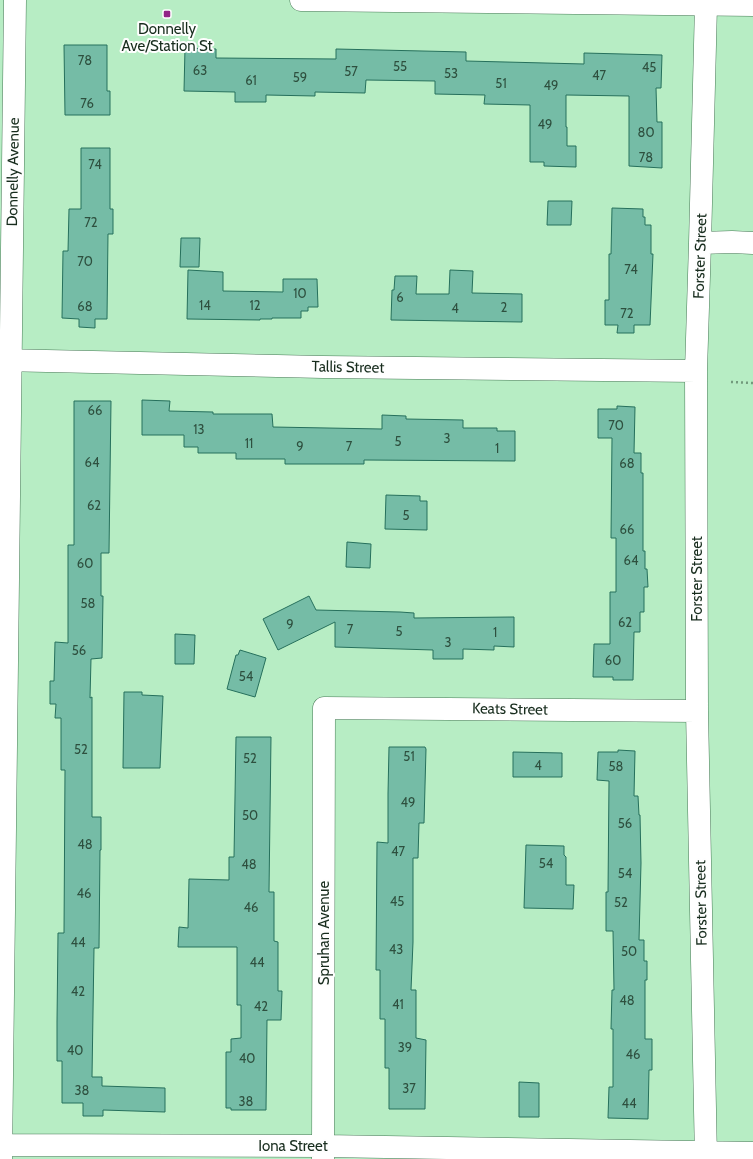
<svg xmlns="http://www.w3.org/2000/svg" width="753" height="1159" viewBox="0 0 753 1159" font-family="Cabin,sans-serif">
  <rect width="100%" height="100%" fill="#b7edc4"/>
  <path fill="#75bca6" stroke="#26705c" d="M64,45H107V91H110V115H65Z
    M185,48L216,49V58L336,59V49L466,52V61L584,64V53L662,55L661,88H656L657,122H662V168L629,166V96L566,95V127H567V146H576V167L544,166V162H530V105L484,104L485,95L435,94V81L366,80L365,93L315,92V96L266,95V102H235V92L184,91Z
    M81,148H110V209H113V234H108L107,319H95V328L79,327V319L62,318L63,251H68L69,209H81Z
    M548,201H572L571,225H547Z
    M612,208L643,209V217H645V225H651V254H653L650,325H634V333H617L618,325H605V300H609V254H611Z
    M181,238H200L199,267H180Z
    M188,270L223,272V291L283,292V279H317L318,307H308V311H301V318H272V319H260V320L187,319Z
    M450,270L473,271L472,293L522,294V322L391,320L392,290H394L395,276H417L416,294H449Z
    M142,400L170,401L169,411L213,412V414H272L273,427L382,429V415L406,416V419L463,420V428H497V431H515V461L364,460V464H285V459H236V453H198V447H184V435H142Z
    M74,401H111L109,553H101V596H103L102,658L91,659L90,698L92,697V817H101V850H100L99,948H94L92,1077H102V1086L165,1088V1112L103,1110V1116H83V1103H62V1061H57V1022L58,933H64L65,770H61V718H55L56,704H50V681H54L55,642L68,643V545H74Z
    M617,406L635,407L634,453H641V473H643V551H645V569H647L648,587H644V612H640V632H634L633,680H613V677H593L594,644H610V592H616V538H611L612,438H598V409H617Z
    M386,495L420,496V501H427V530L385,529Z
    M347,542L371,544L370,568L346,567Z
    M309,596L316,610L400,612L414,613V618L514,617V647L494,646V650L463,649V659H433V650L335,647V622L278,650L263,619Z
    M175,634L195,635L194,664H175Z
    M240,650L266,658L255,697L227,689L236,655H238Z
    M124,692H142V695L163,696L160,768H123Z
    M236,737H271L269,892H274V941L278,942V991H282L281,1020H267L266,1110H231V1108H226V1052H231V1039L241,1038V1005H237V947H178L179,927L188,928L189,879L229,880V857H234Z
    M389,747H425L426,749L424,823H419L418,858H413V942L411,990H416V1038L426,1040L425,1109H389V1068H385V1019H380V970H376L377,842L388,843V794Z
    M618,750L635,751L634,796H638L639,815H640L641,863L639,940H644V961H647V980H645V1039H652V1070H649L648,1119L608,1118L609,1087H613V1029H611L612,990H614L613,931H606V892H608L609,781L597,780L598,752H618Z
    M513,752L562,753V777H513Z
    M526,845L564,846V855L566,857V885H574L573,909L524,908Z
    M519,1082L539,1083V1117H519Z"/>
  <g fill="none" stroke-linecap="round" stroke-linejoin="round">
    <defs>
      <path id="minor" d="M706,5L700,243L696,371L697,711L706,1159
        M700,243L732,242L753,243
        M0,360L323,367L696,371
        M0,1145L324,1146L753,1153
        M1,1159L15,0
        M323,1159L324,708L697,711"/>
      <path id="major" d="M301,0L753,5"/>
    </defs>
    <use href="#minor" stroke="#487a57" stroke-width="23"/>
    <use href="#major" stroke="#487a57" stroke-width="23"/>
    <path stroke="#729a7c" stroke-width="2.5" stroke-dasharray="2 3" stroke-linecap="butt" d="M731,382L753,383"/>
    <use href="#minor" stroke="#fff" stroke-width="22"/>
    <use href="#major" stroke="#fff" stroke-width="22"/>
  </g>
  <rect fill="#922587" stroke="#fefefe" stroke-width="1.5" x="163" y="10" width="8" height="8" rx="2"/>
  <g text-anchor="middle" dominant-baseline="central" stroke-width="4" stroke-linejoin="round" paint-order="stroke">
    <g font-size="13" fill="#2e503f">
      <text x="85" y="60">78</text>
      <text x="400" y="66">55</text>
      <text x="649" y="67">45</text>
      <text x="200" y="70">63</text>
      <text x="351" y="71">57</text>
      <text x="451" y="73">53</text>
      <text x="599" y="75">47</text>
      <text x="300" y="77">59</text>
      <text x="251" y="80">61</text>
      <text x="501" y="83">51</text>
      <text x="551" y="85">49</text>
      <text x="87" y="103">76</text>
      <text x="545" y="124">49</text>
      <text x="646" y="132">80</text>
      <text x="646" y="157">78</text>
      <text x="95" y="164">74</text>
      <text x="91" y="222">72</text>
      <text x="85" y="261">70</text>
      <text x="631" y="269">74</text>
      <text x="300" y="293">10</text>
      <text x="400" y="297">6</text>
      <text x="205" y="305">14</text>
      <text x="255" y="305">12</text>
      <text x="85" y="306">68</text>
      <text x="504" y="307">2</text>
      <text x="455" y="308">4</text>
      <text x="627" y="313">72</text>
      <text x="95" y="410">66</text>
      <text x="616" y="425">70</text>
      <text x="199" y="429">13</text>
      <text x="447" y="438">3</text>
      <text x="398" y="441">5</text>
      <text x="249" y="443">11</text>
      <text x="300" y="446">9</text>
      <text x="349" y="446">7</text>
      <text x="497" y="448">1</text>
      <text x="92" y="462">64</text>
      <text x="627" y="463">68</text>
      <text x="94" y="505">62</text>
      <text x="406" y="515">5</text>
      <text x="627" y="529">66</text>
      <text x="631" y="560">64</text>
      <text x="85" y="563">60</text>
      <text x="88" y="603">58</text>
      <text x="625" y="622">62</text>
      <text x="290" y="624">9</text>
      <text x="350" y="629">7</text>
      <text x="399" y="631">5</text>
      <text x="495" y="632">1</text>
      <text x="448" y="642">3</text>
      <text x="79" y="650">56</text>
      <text x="613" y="660">60</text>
      <text x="246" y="676">54</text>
      <text x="81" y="749">52</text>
      <text x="409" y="756">51</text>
      <text x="250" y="758">52</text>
      <text x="538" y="765">4</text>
      <text x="616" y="766">58</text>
      <text x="408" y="802">49</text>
      <text x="250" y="815">50</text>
      <text x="625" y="823">56</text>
      <text x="85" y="844">48</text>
      <text x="398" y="851">47</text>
      <text x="546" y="863">54</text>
      <text x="249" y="864">48</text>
      <text x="625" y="873">54</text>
      <text x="84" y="893">46</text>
      <text x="397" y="901">45</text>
      <text x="621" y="902">52</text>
      <text x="251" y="907">46</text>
      <text x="78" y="942">44</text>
      <text x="396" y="949">43</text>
      <text x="629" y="951">50</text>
      <text x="257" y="962">44</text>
      <text x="78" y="991">42</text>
      <text x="627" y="1000">48</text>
      <text x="398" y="1004">41</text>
      <text x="261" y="1006">42</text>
      <text x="405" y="1047">39</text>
      <text x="75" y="1050">40</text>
      <text x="633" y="1054">46</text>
      <text x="247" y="1058">40</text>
      <text x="409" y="1088">37</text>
      <text x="82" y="1090">38</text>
      <text x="246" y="1101">38</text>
      <text x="629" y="1103">44</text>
    </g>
    <g font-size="15" fill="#172c1d" stroke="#fefefe">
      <text x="167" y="29">Donnelly<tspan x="167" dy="17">Ave/Station St</tspan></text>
    </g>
    <g font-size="15" fill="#172c1d" stroke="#fefefe">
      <text transform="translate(13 172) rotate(-89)">Donnelly Avenue</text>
      <text transform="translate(700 256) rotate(-88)">Forster Street</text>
      <text transform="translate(348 367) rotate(1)">Tallis Street</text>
      <text transform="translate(697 579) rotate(-90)">Forster Street</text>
      <text transform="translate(510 709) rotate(1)">Keats Street</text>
      <text transform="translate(701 903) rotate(-91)">Forster Street</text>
      <text transform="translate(324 933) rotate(-90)">Spruhan Avenue</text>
      <text x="293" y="1146">Iona Street</text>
    </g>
  </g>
</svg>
